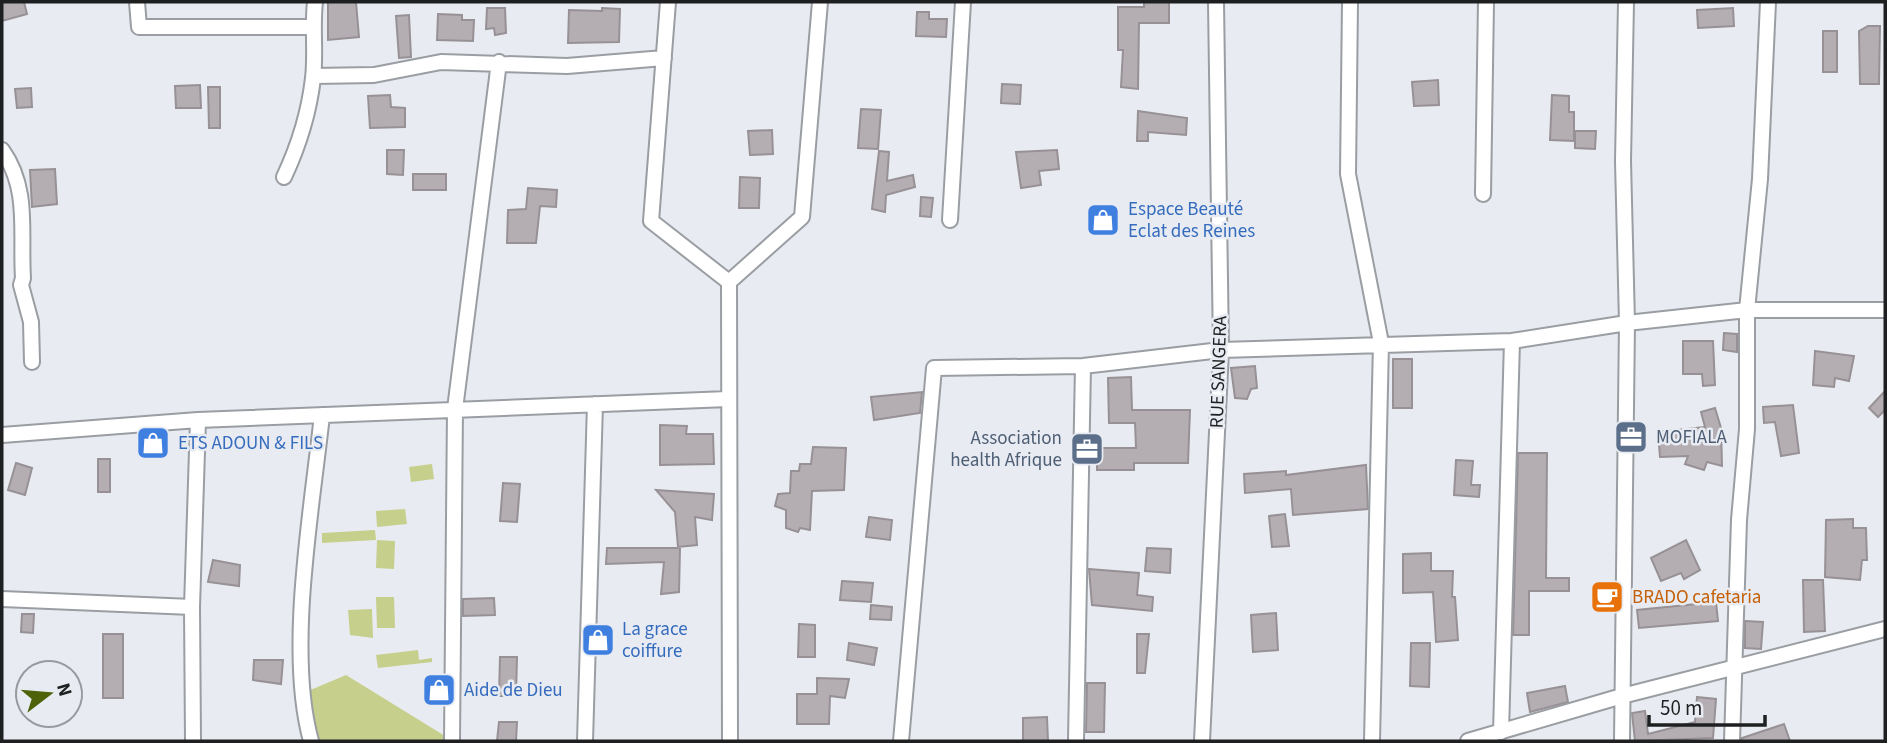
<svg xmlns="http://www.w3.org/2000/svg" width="1887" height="743" viewBox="0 0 1887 743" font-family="'Source Sans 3',sans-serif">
  <rect width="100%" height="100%" fill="#e8ecf2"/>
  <path fill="#c6cf8b" d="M432,464L434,479L411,482L409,467Z
    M405,509L407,524L377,527L376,511Z
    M375,530L376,540L322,543V533Z
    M377,540L395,541L394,569L376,568Z
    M394,597L395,628H377L376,597Z
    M372,609L373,638L350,635L348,610Z
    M418,650L419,660L432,658V662L378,668L376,655Z
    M346,675L445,736L444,741H317L308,691Z"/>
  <path fill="#b4aeb2" stroke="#979195" stroke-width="2" d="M2,2H24L27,14L2,21Z
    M328,2H356L359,37L328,40Z
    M1144,2H1169V23H1139L1138,89L1121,87L1123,50H1118V7H1144Z
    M487,8H505L506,33L495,35L494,28L486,29Z
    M602,8L620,9L619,42L568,43L569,10L602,11Z
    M1733,8L1734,26L1698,28L1697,10Z
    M917,12H929V19H947L946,37L916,36Z
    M438,14L462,15V20H474L473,41L437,40Z
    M409,15L411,57L399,58L396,16Z
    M1868,26H1880L1879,84H1860L1859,31Z
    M1823,31H1837V72H1823Z
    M1438,80L1439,105L1414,106L1412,82Z
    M1002,84L1021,85L1020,104L1001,103Z
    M200,85L201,108H176L175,86Z
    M208,87H220V128H209Z
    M31,88L32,107L17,108L15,89Z
    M390,95L391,107L405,108V127L370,128L368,96Z
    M1552,95L1569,96V112H1574V141L1550,140Z
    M861,109L881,110L878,149L858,148Z
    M1138,111L1187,118L1186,135L1148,132V141H1137Z
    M772,130L773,154L750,155L748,131Z
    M1575,131H1596L1595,149L1575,148Z
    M387,150H404L403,175L387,174Z
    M1057,150L1059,169L1039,171L1041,185L1021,188L1016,152Z
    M879,151L889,152L887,181L913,175L915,187L886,195L885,212L872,209Z
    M55,169L57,204L32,207L30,170Z
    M413,174H446V190H413Z
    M740,177L760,178L759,208H739Z
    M528,188L557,190L556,207L540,206L536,243H507L508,210L526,209Z
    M921,197L933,198L931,217L920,216Z
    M1724,333L1737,334V352L1723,350Z
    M1683,341H1713L1715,385L1703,386L1702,374H1683Z
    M1815,351L1854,356L1849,381L1835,378L1834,387L1813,385Z
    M1393,359H1412V408H1393Z
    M1255,366L1257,388L1251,389L1247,399L1235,398L1231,368Z
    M1131,377L1132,410H1190L1188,463H1134V470H1097V448H1136L1135,423H1109L1108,378Z
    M1885,391V410L1878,417L1869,408Z
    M922,392L920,413L874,420L871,397Z
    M1793,405L1799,453L1781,456L1775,422L1764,423L1763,407Z
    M1715,408L1721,428L1722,466L1707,462L1704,470L1685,464L1688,456L1660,457L1658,432L1705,427L1701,412Z
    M660,425L687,426L686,434H713L714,464L660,465Z
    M813,447L846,448L844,490L812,491L810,530L800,528L798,532L786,528V510L775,506L778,494L790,493L791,471H799L800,464H811Z
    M1518,453H1547L1546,578H1569V591H1529V635H1513Z
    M98,459H110V492H98Z
    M1456,460L1473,461L1471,485H1480L1479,497L1454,495Z
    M16,463L32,468L25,495L8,490Z
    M1366,465L1368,509L1293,515L1291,489L1245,493L1244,474L1286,471V475Z
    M503,483L520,484L517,522L500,521Z
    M656,490L714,494L712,520L695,517L697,545L678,547L675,512Z
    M1285,514L1289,546L1272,547L1269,516Z
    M869,517L892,520L890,540L866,537Z
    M1853,519V528H1866L1867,560H1862L1860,580L1825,577L1826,520Z
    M1686,540L1700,570L1684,579L1681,573L1661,581L1651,558Z
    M607,548H680L679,592L661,594L664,562L606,564Z
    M1147,548L1171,549L1170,573L1145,571Z
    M1431,553V571H1453L1452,597H1455L1458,640L1436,642L1433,592L1403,593V554Z
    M213,560L240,565L239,586L208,582Z
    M1089,569L1139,573L1137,595L1153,597L1152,611L1092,605Z
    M1803,580H1823L1825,631L1804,632Z
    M842,581L873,583L871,602L840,600Z
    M494,598L495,615L463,616V599Z
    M1716,602L1718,621L1639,628L1637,610Z
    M871,605L892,607L891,620L870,619Z
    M1276,613L1278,650L1253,652L1251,615Z
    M22,614H34L33,633L21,632Z
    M1745,621L1763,622L1761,649L1745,648Z
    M799,624L815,625V657H798Z
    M103,634H123V698H103Z
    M1137,634H1149L1145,673H1137Z
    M849,643L877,648L874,665L847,660Z
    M1411,643H1430L1429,687L1410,686Z
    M500,657H517L516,696H499Z
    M254,660H283L281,684L253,680Z
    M817,678L849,679L845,698L830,696L829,724H797V694H817Z
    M1087,683H1105L1104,732H1086Z
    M1565,686L1568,702L1530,712L1527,693Z
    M1697,697L1716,699L1713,738L1635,741L1632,713L1645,711L1648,734L1695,722Z
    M1047,717L1048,741H1023V718Z
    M499,722H517L516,741H497Z
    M1784,724L1790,741H1742V738Z"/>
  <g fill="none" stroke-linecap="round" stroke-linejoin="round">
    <defs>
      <path id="street" d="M137,2L139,27H312
        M668,2L651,221L729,282
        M1350,2L1348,174L1381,343L1372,741
        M314,76L374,75L441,62L567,66L664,58
        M2,150C30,189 20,233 23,278L21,285L31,322L32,362
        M284,177C299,145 309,113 313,78C316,53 312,27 315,2
        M1483,194L1486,2
        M950,220L963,2
        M2,435L198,420L728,399
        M2,599L192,607
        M1501,732L1512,341
        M193,741L192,607L198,420
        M311,741C286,651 312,509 322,415
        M452,741L455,409L499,62
        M585,741L595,404
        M730,741L729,282L802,217L820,2
        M901,741L934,368L1083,366L1221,350L1512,341L1627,323L1747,310H1885
        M1076,741L1083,366
        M1202,741L1221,350L1216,2
        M1468,741L1622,696L1885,629
        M1622,741L1627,323L1623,161L1626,2
        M1732,741L1739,520L1747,429V310L1760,179L1768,2"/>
    </defs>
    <use href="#street" stroke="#9a9ea3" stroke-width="18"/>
    <use href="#street" stroke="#fff" stroke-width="14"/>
  </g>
  <defs>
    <symbol id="shop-square" viewBox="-11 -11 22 22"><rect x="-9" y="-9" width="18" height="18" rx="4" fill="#3f7fe0" stroke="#e8ecf2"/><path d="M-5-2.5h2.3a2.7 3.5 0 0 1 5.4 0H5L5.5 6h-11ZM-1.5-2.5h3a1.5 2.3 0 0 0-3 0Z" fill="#fff"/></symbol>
    <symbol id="office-square" viewBox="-11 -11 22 22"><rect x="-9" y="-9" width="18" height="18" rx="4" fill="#5c6f8a" stroke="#e8ecf2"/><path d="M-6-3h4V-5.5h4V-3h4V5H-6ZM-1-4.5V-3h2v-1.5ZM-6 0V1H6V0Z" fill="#fff"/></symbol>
    <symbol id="cafe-square" viewBox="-11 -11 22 22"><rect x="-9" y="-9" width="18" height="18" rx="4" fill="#e8710a" stroke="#e8ecf2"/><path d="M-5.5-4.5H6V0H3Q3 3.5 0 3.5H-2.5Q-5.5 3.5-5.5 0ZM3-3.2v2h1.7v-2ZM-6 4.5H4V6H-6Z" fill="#fff"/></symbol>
  </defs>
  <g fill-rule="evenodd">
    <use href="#shop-square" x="1084" y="201" width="38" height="38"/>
    <use href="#office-square" x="1612" y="418" width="38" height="38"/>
    <use href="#shop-square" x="134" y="424" width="38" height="38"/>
    <use href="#office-square" x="1068" y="430" width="38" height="38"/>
    <use href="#cafe-square" x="1588" y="578" width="38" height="38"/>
    <use href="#shop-square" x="579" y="621" width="38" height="38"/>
    <use href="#shop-square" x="420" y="671" width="38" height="38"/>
  </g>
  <g text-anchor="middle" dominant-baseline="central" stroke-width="5" stroke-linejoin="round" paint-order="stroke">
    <g font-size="19" fill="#366cbe" stroke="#e8ecf2" text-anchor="start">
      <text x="1128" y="209">Espace Beauté<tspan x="1128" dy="22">Eclat des Reines</tspan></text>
      <text x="178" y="443">ETS ADOUN &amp; FILS</text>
      <text x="622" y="629">La grace<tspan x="622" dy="22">coiffure</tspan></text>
      <text x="464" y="690">Aide de Dieu</text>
    </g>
    <g font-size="19" fill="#1e1f21" stroke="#e8ecf2">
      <text transform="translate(1219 372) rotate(-88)">RUE SANGERA</text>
    </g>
    <g font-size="19" fill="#4e5e75" stroke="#e8ecf2" text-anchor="start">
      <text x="1656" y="437">MOFIALA</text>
      <text x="1062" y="438" text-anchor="end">Association<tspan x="1062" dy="22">health Afrique</tspan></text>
    </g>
    <g font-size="19" fill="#c56008" stroke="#e8ecf2" text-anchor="start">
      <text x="1632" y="597">BRADO cafetaria</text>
    </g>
  </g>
  <rect width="1887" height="743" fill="none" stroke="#1e1f21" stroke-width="7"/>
  <g transform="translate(49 694) rotate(74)"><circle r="33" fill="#e8ecf2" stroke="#979a9e" stroke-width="2"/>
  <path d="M0-5L12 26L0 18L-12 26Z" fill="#4e620a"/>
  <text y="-10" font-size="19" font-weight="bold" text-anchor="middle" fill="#1e1f21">N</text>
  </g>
  <path d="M1649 715v10h116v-10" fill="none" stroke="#1e1f21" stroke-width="3.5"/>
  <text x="1660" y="715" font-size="21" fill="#1e1f21" stroke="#e8ecf2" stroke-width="5" paint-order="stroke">50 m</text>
</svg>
